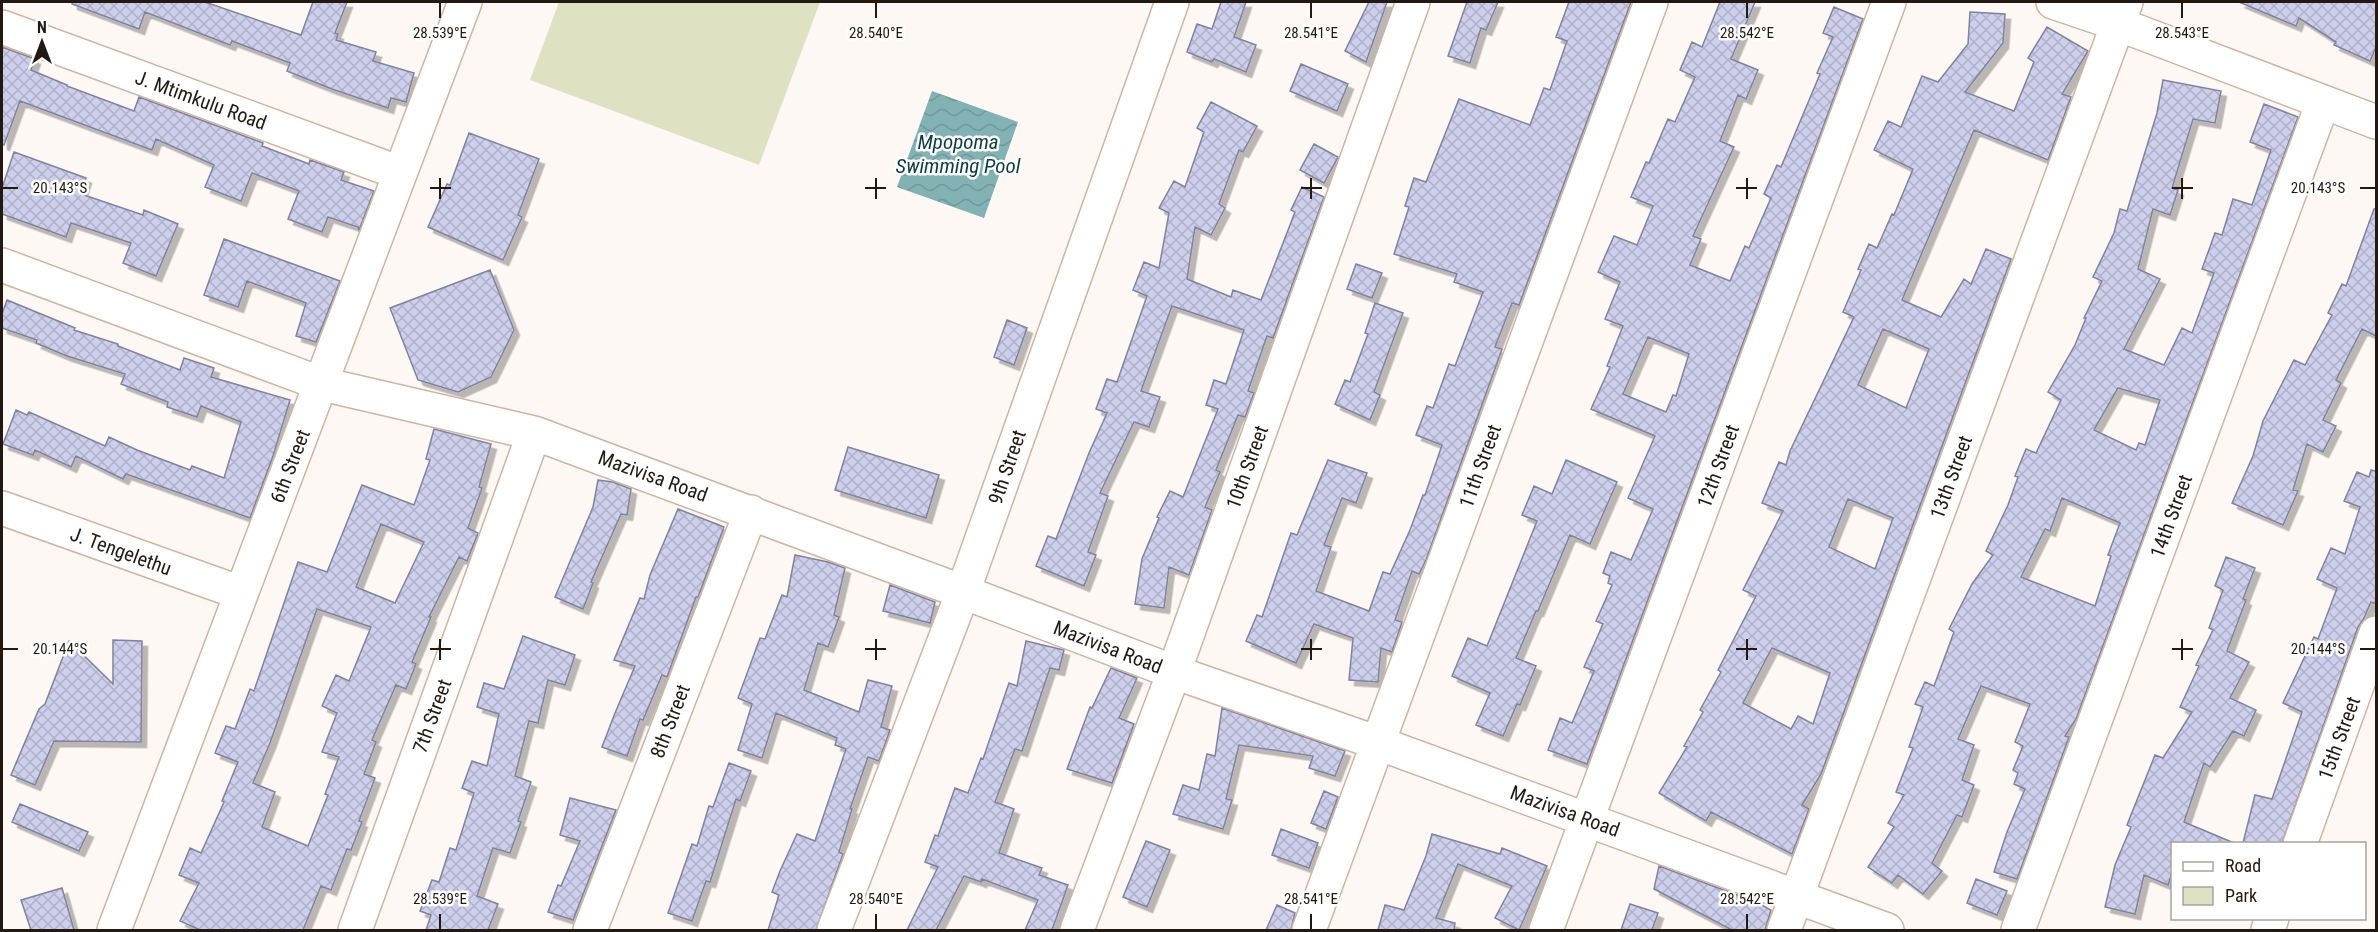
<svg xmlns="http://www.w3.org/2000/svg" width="2378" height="932" viewBox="0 0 2378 932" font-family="'Roboto Condensed',sans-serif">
  <defs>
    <pattern id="water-waves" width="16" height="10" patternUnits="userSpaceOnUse" patternTransform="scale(1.5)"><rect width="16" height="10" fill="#82b2b3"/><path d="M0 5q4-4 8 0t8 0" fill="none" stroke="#709899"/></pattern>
    <pattern id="building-cross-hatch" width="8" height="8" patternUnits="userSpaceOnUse" patternTransform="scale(1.5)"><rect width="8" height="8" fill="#cdcfec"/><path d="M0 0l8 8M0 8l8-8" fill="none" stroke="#b0b1c9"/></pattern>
    <filter id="shadow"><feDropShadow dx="5.5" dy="5.5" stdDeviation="0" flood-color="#0004"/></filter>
  </defs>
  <rect width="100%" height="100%" fill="#fef8f4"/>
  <path fill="#dee1c2" d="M559,2H820L759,165L530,80Z"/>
  <path fill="url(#water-waves)" d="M932,91L1018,122L984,218L897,187Z"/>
  <path fill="url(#building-cross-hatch)" stroke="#81829d" stroke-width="1.5" fill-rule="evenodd" filter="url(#shadow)" d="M72,2H205L301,35L313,2H347L335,33L338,34L336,40L376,52L373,61L414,73L406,102L391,98L388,108L332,89L287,71L290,63L232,41L230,45L145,12L139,29L72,4Z
    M1221,2H1246L1234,37L1256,45L1246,72L1214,59L1212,62L1187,52L1197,24L1212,29Z
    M1369,2H1387L1366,62L1345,51Z
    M1467,2H1498L1486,30L1481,28L1470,63L1448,56Z
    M1569,2H1631L1519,305L1512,303L1495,347L1502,349L1426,560L1419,574L1412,571L1395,620L1402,622L1392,652L1381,648L1378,682L1349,680L1353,638L1314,624L1296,663L1246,641L1257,615L1262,617L1291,533L1297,535L1328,460L1367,473L1356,503L1342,498L1324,545L1331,547L1316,591L1369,611L1383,572L1390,574L1410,530L1423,495H1425L1442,445L1416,435L1427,406L1433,408L1449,364L1455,366L1483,292L1454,282L1457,274L1394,254L1409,207L1405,206L1414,178L1426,182L1459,99L1530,125L1544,88L1550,90L1567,41L1556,37Z
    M1720,2H1755L1731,59L1758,70L1746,99L1738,95L1720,141L1734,147L1693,236L1701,239L1690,265L1730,281L1745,246L1749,248L1771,198L1764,194L1777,165L1781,167L1820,74L1817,73L1833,37L1823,33L1834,7L1863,19L1587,764L1548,750L1560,718L1572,723L1594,671L1584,667L1603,624L1596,621L1612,585L1608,583L1610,576L1603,573L1611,552L1631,560L1653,509L1628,498L1655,436L1591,409L1610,367L1607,366L1623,326L1605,319L1620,282L1598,272L1614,236L1637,245L1653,206L1631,197L1646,162L1649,163L1668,119L1675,122L1695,77L1680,70L1692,42L1702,47ZM1648,337L1689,354L1676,396L1673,395L1666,412L1623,394Z
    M2239,2H2376V47L2370,61L2334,45L2336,42L2299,18L2296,26Z
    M1970,12L2005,14L2003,43L1965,92L2014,111L2034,62L2028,58L2047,27L2088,51L2062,94L2071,97L2048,160L1974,130L1902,300L1941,317L1964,279L1971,284L1986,249L2011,259L1821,774L1802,805L1809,809L1792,854L1711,812L1706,821L1659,793L1687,747L1684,746L1703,712L1700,710L1721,672L1718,670L1756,596L1743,590L1783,511L1762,503L1779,462L1786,465L1790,451L1854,317L1843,312L1861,270L1858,269L1869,244L1877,248L1892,214L1894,215L1913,169L1874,150L1888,121L1901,127L1922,76L1938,82L1968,44ZM1883,329L1929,349L1906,408L1858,385ZM1848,499L1893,518L1875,569L1829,547ZM1772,648L1830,673L1813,724L1798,716L1791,729L1743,703Z
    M2,47L35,59L31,70L67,85V86L134,111L139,97L263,143L262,146L309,164L310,160L344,172L341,180L374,191L359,230L358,227L328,217L322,232L288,219L299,191L252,173L241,201L205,187L214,165L156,139L152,150L20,101L4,145L2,144Z
    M1301,64L1348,84L1337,111L1290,91Z
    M2163,80L2221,91L2215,123L2193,119L2172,188L2178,190L2170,215L2153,209L2138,269L2160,279L2124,349L2164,365L2182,328L2192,333L2214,273L2202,269L2215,233L2222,235L2233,199L2252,205L2271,150L2250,142L2264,104L2298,117L2076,719L2065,736L2069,737L2017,879L1994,872L2007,832L2025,789L2014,784L2018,773L2013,770L2023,746L2015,742L2030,704L1981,686L1958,739L1974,745L1962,780L1974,785L1962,817L1957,815L1932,863L1942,871L1923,894L1898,875L1892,883L1868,867L1894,827L1888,823L1904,795L1896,792L1913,748L1909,747L1923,707L1915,704L1925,682L1934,686L1954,632L1949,629L1972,584L1993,555L1986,551L2008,505L2018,477L2015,476L2026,449L2036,453L2061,400L2048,392L2075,345L2086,318H2084L2102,281L2093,277L2114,233L2120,209L2127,211L2157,113ZM2118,388L2160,400L2145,445L2139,443L2136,450L2094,430ZM2062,498L2120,523L2108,555L2111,556L2095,606L2021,577L2045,529L2050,531Z
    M1211,102L1257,126L1243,152L1239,150L1219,204L1225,208L1211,235L1195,227L1187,279L1231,297L1233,290L1261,300L1295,212L1291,210L1302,187L1324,197L1273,338L1267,336L1248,391L1254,393L1245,417L1238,415L1216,470L1220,472L1205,507L1212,510L1189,575L1169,567L1164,608L1135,604L1142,559L1159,518L1157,517L1170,491L1183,497L1218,409L1206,405L1214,380L1226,384L1244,330L1172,306L1141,391L1160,397L1149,427L1134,422L1100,493L1108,496L1088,552L1096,555L1084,586L1036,566L1048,536L1056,539L1089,453L1107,413L1096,409L1107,379L1117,382L1147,296L1133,290L1144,262L1159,268L1169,213L1159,208L1174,181L1185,187L1204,132L1197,128Z
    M469,133L539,159L518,215L522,217L503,260L428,227L447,184L450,185Z
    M1314,144L1338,157L1324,183L1300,170Z
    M14,152L86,178L81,194L143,215L144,210L178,224L156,276L123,263L131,243L71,223L66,237L2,214V188Z
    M2374,209H2376V336L2362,329L2336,380L2341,383L2323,420L2336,426L2323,452L2307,444L2293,490L2298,491L2283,525L2232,503L2253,456L2263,421L2294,360L2305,365L2332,315L2328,313L2342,284L2346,286Z
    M224,239L340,281L316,342L296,336L306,303L247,281L238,307L204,295Z
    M1356,264L1382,273L1372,298L1347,289Z
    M490,270L514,330L491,377L458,392L418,380L390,308Z
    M7,300L75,328L74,330L118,344V346L180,370L184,358L214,368L211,377L290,400L273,456L250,518L126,474L123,479L76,456L71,467L35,450L33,455L3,444L16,410L27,415L29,412L105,446L109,437L137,450L190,470L192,466L224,478L241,422L201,406L197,417L167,407L168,402L121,384L125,374L67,356L36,343L37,340L2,328V314Z
    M1375,303L1403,313L1374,392L1380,395L1370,420L1335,404L1345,380L1350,382L1368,334L1365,333Z
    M1007,320L1027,328L1014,365L994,357Z
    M434,429L491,444L479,487L482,488L468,528L478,533L467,561L459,557L429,617H431L412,662L416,664L406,689L396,685L372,740L376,742L364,774L375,778L359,821L362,822L351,850L347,849L331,890L321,886L303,930H200L180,921L199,883L179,875L190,848L201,853L224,802L222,801L238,762L215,753L226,726L235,729L250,689L254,691L298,562L327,572L362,485L414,505L430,460L426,459ZM381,524L424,542L395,603L356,587ZM317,609L371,627L349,681L336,675L322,706L337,713L322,752L339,757L325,794L328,795L308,846L262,827L275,792L253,783L270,743Z
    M848,447L939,475L926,518L835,490Z
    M1566,460L1617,482L1590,544L1570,535L1538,611H1536L1516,658L1536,666L1520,705L1517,704L1503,736L1476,725L1490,693L1452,676L1468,638L1487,646L1537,521L1522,515L1534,486L1552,494Z
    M2371,470L2376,471V604L2371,602L2364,618L2358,627L2282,843H2243L2255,795L2272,799L2302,712L2283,703L2314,637L2318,639L2337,588L2317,579L2331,548L2345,554L2360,507L2344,501L2357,472L2369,477Z
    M598,480L613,482L631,489L627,515L621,514L591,582L593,583L583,609L555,597L593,507Z
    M678,509L724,527L698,597H696L667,677L662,675L643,720L640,719L627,756L602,747L615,713L635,666L614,660L640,598L644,599L650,575Z
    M795,555L828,562L845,568L834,615L839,617L828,647L818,643L804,690L859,712L868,680L892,686L881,727L890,730L879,761L868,757L850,809H852L839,852L843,854L816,930H768L779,895L772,892L780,871L797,834L815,841L846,749L835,745L837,738L776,713L762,758L738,750L752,704L738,698L760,638L765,639L782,595L787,597Z
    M2226,557L2255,568L2243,599L2246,600L2227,651L2249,662L2230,698L2256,710L2244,736L2233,731L2210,767L2204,763L2184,822L2234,843H2172V873L2168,885L2144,875L2135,914L2105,907L2115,865L2131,827L2127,825L2155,755L2163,758L2192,712L2180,707L2199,666L2196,665L2213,630L2209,628L2223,590L2215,586Z
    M890,585L935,602L930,623L883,611Z
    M523,636L575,655L565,685L548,680L538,723L529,721L515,776L531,782L518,821L521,822L510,853L493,848L477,896L498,904L488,930H426L431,915L420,911L432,880L439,882L450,848L456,850L474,793L462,788L472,761L487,766L499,714L477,707L484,683L504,689Z
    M113,640L142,641L141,742L54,741L35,785L11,775L39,709L45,704L69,641L113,684Z
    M1026,641L1064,650L1059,670L1050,668L1022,751L1015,749L995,802L1014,809L999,853L1042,868L1039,875L1068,885L1052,930H1025L1038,900L982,879L981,882L964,876L936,930H907L938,867L925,862L935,835L938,836L955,788L968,793L981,758L983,759L1009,683L1017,686Z
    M1111,668L1137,678L1119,718L1134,724L1112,783L1067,769L1090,707L1092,708Z
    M1222,708L1345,751L1335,776L1309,768L1313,756L1239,745L1226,799L1232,800L1223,829L1173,814L1183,785L1199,790L1207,754L1215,756Z
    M729,763L751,771L740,801L736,799L710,882L706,881L692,921L668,913L692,844L697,846L709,806L713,807Z
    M1324,791L1338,797L1326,829L1311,823Z
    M570,798L616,810L573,920L548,912L558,885L561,886L580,841L560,835Z
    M20,804L88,832L79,851L12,822Z
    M1281,829L1318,843L1309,868L1272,855Z
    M1432,834L1500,854L1502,848L1547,866L1519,930L1495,918L1512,886L1458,864L1436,918L1455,923L1454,930H1378L1385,905L1404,910L1426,856Z
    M1146,841L1170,850L1147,907L1123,897Z
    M1659,866L1756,902L1771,910L1765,930H1732L1654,889Z
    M1976,879L2007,891L1997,915L1967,903Z
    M62,888L74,930H31L21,900Z
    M1630,904L1658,913L1652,930H1621Z
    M1277,905L1295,913L1291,930H1266Z"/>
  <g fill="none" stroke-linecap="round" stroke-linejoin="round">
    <defs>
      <path id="minor" d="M2053,2L2118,24L2376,122
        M2,27L400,173
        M2,265L322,384L534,433L963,592L1174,672L1378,743L1887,930
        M2,508L241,593
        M2300,844L2376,633
        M114,930L465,2
        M355,930L534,433
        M590,930L751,512
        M834,930L963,592L1172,2
        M1077,930L1174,672L1413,2
        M1309,930L1651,2
        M1546,930L1889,2
        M1784,930L2126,2
        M2018,930L2323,102
        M2268,930L2272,918"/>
    </defs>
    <use href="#minor" stroke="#cfb4a1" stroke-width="36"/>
    <use href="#minor" stroke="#fff" stroke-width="33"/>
  </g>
  <path fill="none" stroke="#221912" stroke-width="2" d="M440,3V18M876,3V18M1311,3V18M1747,3V18M2182,3V18M440,178V199M876,178V199M1311,178V199M1747,178V199M2182,178V199M3,188H18M430,188H451M865,188H886M1301,188H1322M1736,188H1757M2172,188H2193M2360,188H2375M440,639V660M876,639V660M1311,639V660M1747,639V660M2182,639V660M3,649H18M430,649H451M865,649H886M1301,649H1322M1736,649H1757M2172,649H2193M2360,649H2375M440,914V929M876,914V929M1311,914V929M1747,914V929"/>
  <g text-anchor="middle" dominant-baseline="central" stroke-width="5" stroke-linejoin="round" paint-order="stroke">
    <g font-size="20" fill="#221912" stroke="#fff">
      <text transform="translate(201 100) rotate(20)">J. Mtimkulu Road</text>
      <text transform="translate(290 466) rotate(-69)">6th Street</text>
      <text transform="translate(1480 466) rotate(-70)">11th Street</text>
      <text transform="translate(1718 466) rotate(-70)">12th Street</text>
      <text transform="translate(1007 467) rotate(-71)">9th Street</text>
      <text transform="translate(1247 467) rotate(-70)">10th Street</text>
      <text transform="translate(653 476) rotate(20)">Mazivisa Road</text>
      <text transform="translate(1951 477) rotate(-70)">13th Street</text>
      <text transform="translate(2171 516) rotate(-70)">14th Street</text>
      <text transform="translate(121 551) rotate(20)">J. Tengelethu</text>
      <text transform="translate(1108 647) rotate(21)">Mazivisa Road</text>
      <text transform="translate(432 716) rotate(-70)">7th Street</text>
      <text transform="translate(670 721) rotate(-69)">8th Street</text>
      <text transform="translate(2339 738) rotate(-70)">15th Street</text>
      <text transform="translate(1565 811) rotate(20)">Mazivisa Road</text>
    </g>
    <g font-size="21" font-style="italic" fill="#0d3c3e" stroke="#fff">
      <text x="958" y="142">Mpopoma<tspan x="958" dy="24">Swimming Pool</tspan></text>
    </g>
  </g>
  <g font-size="15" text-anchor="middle" fill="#221912" stroke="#fff" stroke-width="5" stroke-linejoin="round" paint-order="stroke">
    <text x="440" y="38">28.539°E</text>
    <text x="876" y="38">28.540°E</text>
    <text x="1311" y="38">28.541°E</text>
    <text x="1747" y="38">28.542°E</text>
    <text x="2182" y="38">28.543°E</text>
    <text x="60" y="193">20.143°S</text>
    <text x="2318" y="193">20.143°S</text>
    <text x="60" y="654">20.144°S</text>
    <text x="2318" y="654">20.144°S</text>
    <text x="440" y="904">28.539°E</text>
    <text x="876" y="904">28.540°E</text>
    <text x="1311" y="904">28.541°E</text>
    <text x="1747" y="904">28.542°E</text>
  </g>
  <rect width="2378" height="932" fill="none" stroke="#221912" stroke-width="6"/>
  <rect x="2171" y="842" width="195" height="78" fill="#ffffff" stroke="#a7a3a0" stroke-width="1.5"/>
  <rect x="2183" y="862" width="30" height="9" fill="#ffffff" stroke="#a7a3a0" stroke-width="1.5"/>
  <text x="2225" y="872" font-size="18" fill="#221912">Road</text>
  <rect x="2183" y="887" width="30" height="18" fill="#dee1c2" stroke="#a7a3a0" stroke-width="1.5"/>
  <text x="2225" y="902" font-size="18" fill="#221912">Park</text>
  <g transform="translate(42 42)" stroke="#ffffff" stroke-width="4.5" paint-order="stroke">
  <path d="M0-4.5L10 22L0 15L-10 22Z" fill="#221912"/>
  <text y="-9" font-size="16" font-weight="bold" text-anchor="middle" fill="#221912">N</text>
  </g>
</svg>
